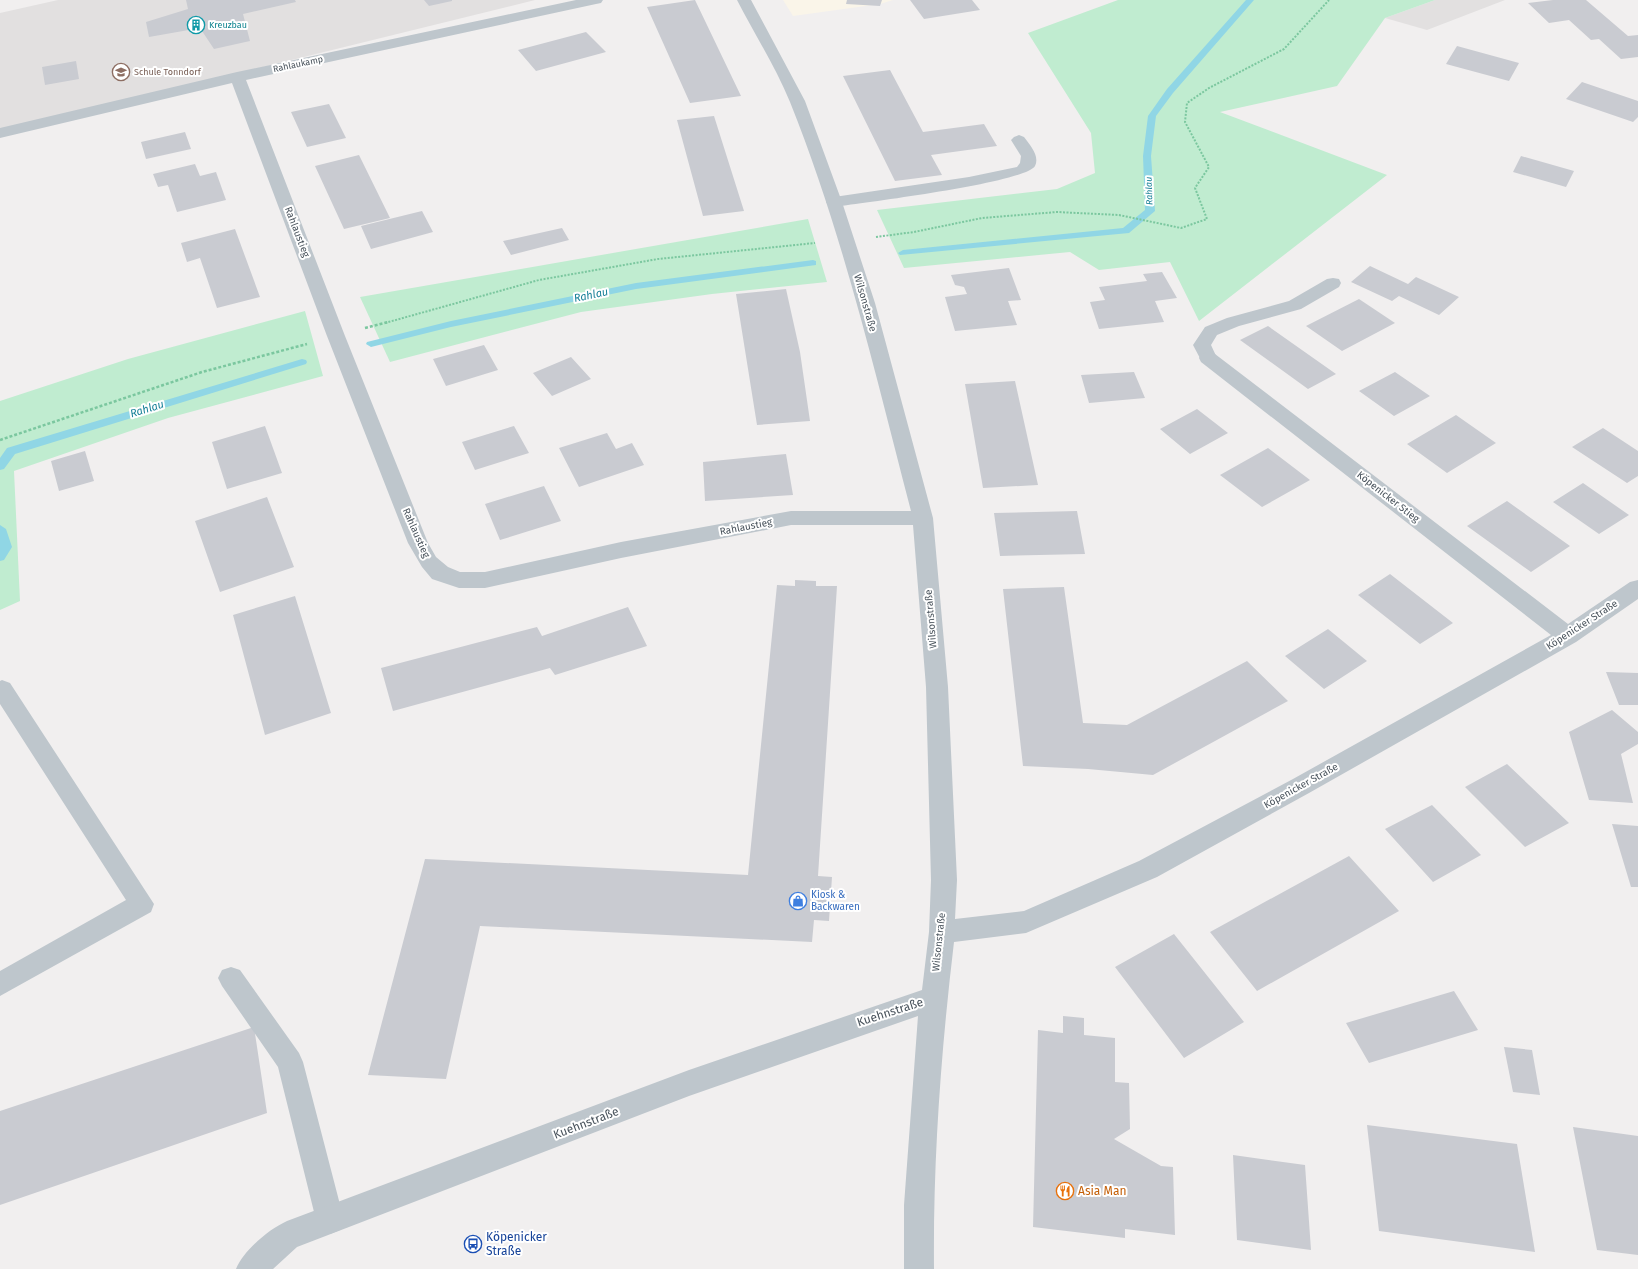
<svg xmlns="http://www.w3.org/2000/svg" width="1638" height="1269" viewBox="0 0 1638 1269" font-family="'Fira Sans',sans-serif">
  <rect width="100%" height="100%" fill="#f1efef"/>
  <path fill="#faf5e9" d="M783,0H893L880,4L793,16Z"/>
  <path fill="#e2e0e0" d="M58,0H535L0,132V13Z
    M1435,0H1505L1427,30L1385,18Z"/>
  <path fill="#c0ecd0" d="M1118,0H1435L1385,18L1337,86L1220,112L1387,175L1199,321L1170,262L1099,270L1070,252L904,268L877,210L1057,189L1095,173L1091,133L1028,33Z
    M808,219L827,282L712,294L581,312L390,362L360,297Z
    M305,311L323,376L168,418L14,471L20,601L0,610V401L128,359Z"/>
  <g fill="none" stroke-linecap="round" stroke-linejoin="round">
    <path fill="#90d6e5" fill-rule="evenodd" d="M1246,0H1254L1173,93L1156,116L1151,156L1155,211L1129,233L900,255L898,253L903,250L1123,228L1145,210L1143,156L1148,116L1167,89Z
      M813,260L816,261V265L636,289L451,327L371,347L366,344L367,342L451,321L636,283Z
      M302,359L306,360L307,362L306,364L15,454L4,469L0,470V458L7,448Z
      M0,525L6,529L12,547L4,560L0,561Z"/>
  </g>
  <path fill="#c9cbd1" d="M186,0H295L296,2L243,14L250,41L214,49L200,28L149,37L146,22L188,9Z
    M424,0H452V1L429,6Z
    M695,0L741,96L690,103L647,7Z
    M847,0H882L880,6L846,4Z
    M910,0H972L980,10L924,19Z
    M1553,0H1586L1628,36L1638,35V57L1621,59L1599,39L1591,40L1569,20L1549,23L1528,3Z
    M586,32L606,52L536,71L518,50Z
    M1457,46L1519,63L1509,81L1446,64Z
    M76,61L79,79L45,85L42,67Z
    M890,70L923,132L984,124L997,146L931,155L942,175L895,181L843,76Z
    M1582,82L1638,101V117L1633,122L1566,99Z
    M329,104L346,138L307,147L291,112Z
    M714,116L744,211L703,216L677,120Z
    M185,132L191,149L146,159L141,142Z
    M359,155L390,218L344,229L315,166Z
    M1521,156L1574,171L1566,187L1513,172Z
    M195,164L200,176L216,172L226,200L177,212L168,185L158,187L153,174Z
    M422,211L433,232L371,249L361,226Z
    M562,228L569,240L511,255L503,241Z
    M235,229L260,297L217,308L200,258L187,262L181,243Z
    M1370,266L1408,284L1416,277L1459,297L1439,315L1399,296L1392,301L1351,282Z
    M1009,268L1021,300L1008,301L1017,325L955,331L945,297L967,294L964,287L955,285L951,275Z
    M1162,272L1177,298L1155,301L1164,322L1099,329L1090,302L1105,300L1099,287L1147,281L1143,274Z
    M786,289L800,352L810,421L757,425L736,294Z
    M1359,299L1395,323L1342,351L1306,326Z
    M1268,326L1336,374L1308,389L1240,340Z
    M484,345L498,370L446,386L433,359Z
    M571,357L591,379L552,396L533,373Z
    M1134,372L1145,398L1089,403L1081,375Z
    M1395,372L1430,396L1394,416L1359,391Z
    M1015,381L1038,485L983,488L965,384Z
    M1197,409L1228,433L1190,454L1160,429Z
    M1456,415L1496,443L1447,473L1407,444Z
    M265,426L282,473L227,489L212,442Z
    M514,426L529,453L475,470L462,442Z
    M1603,428L1638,451V476L1627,483L1572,447Z
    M607,433L616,449L632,443L644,465L579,487L559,448Z
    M1268,448L1310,480L1262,507L1220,475Z
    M85,451L94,481L59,491L51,461Z
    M786,454L793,495L705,501L703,462Z
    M1583,483L1629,515L1599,534L1553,502Z
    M544,486L561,521L500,540L485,504Z
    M267,497L294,567L220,592L195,521Z
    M1507,501L1570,546L1531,572L1467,526Z
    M1077,511L1085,554L1000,556L994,513Z
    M1390,574L1453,623L1420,644L1358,595Z
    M795,580L816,581V586H837L818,876L832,877L829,921L814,920L812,942L480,926L446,1079L368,1075L425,859L748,875L777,585L795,586Z
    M1064,587L1083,723L1127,725L1247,661L1288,701L1153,775L1088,769L1023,766L1003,589Z
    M295,596L331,713L265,735L233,615Z
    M628,607L647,646L555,675L550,668L393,711L381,668L537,627L542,636Z
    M1328,629L1367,661L1324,689L1285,656Z
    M1606,672L1638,673V705H1619Z
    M1612,710L1638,732V744L1621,754L1633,803L1589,800L1569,732Z
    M1507,764L1569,823L1525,847L1465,787Z
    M1432,805L1481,855L1433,882L1385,829Z
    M1612,824L1638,826V887H1631Z
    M1349,856L1399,911L1257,991L1210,932Z
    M1174,934L1244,1022L1184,1058L1115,967Z
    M1454,991L1478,1030L1369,1063L1346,1023Z
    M1063,1016L1084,1018V1035L1115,1038V1082L1129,1083L1130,1129L1114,1139L1161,1166L1173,1167L1175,1235L1125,1229V1238L1033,1227L1038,1030L1063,1033Z
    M254,1027L267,1113L0,1205V1111Z
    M1504,1047L1532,1050L1540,1095L1513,1092Z
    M1367,1125L1517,1144L1535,1252L1379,1231Z
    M1573,1127L1638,1136V1255L1597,1250Z
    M1233,1155L1305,1165L1311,1250L1237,1240Z"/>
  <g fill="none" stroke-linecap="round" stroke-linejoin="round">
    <path stroke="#7bc79f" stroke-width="2" stroke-dasharray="2 1.5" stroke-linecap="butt" d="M876,237L914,232L982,218L1057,212L1119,215L1181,228L1207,219L1195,188L1209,167L1185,122L1187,103L1209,88L1284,49L1329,0
      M385,323L539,280L658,259L815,243"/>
    <path stroke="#7bc79f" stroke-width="2.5" stroke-dasharray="3 2" stroke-linecap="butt" d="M365,328L388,322
      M0,440L202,372L307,344"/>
    <path fill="#bec6cc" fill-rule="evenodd" d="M1019,135L1024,137C1030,145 1040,156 1035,166C1025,183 862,203 834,207L828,205L826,202L828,199L834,197L969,177L1017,167L1020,163L1021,156L1011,140L1014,137Z
      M1333,278L1339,279L1341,283L1339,287L1301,309L1239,326L1217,335L1211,345L1217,358L1214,362L1208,364L1202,362L1193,345L1205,327L1227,318L1289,301L1327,279Z
      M2,680L10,683L154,904L151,912L0,996V971L126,900L0,704V681Z
      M231,967L240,970L299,1053L303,1062L344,1220L340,1230L330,1234L320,1230L316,1220L278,1067L222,986L218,978L222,970Z"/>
    <path fill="#bec6cc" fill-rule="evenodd" d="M576,0H603L601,3L596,4L246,80L345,336L428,543L436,557L448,567L460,572H485L621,542L791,511H911C875,373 843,234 790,102C776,68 754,33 737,0H751L805,101L842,202L875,303L933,518L948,687L957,880L955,919L1024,911L1139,861L1293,779L1551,635L1201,362L1199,358L1201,354L1208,352L1215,354L1568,624L1630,582L1638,580V599L1576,642L1309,793L1157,877L1026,933L954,942C941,1051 933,1160 934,1269H904V1205L918,1016L689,1096L297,1247L273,1269H236C243,1251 269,1229 287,1221L689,1070L922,990L929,932L931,880L926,687L913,525H791L621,558L485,588H459L432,579L422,567L408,543L327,336L232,83L0,138V128L237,72Z"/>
  </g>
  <defs>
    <symbol id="building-ring" viewBox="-11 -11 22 22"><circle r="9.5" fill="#fff" stroke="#0f9aa8" stroke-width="1.5"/><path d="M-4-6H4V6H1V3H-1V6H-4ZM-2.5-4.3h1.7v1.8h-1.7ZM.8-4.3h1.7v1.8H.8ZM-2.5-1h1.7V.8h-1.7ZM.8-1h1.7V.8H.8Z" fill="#0f9aa8"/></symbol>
    <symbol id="school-ring" viewBox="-11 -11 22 22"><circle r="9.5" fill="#fff" stroke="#8d6e63" stroke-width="1.5"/><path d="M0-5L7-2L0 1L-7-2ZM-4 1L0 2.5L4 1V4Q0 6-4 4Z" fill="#8d6e63"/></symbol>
    <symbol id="shop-ring" viewBox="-11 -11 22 22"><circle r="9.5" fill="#fff" stroke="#3f7fe0" stroke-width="1.5"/><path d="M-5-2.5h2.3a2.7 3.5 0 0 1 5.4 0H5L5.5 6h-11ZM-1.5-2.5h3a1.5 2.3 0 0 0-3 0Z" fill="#3f7fe0"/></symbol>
    <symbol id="restaurant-ring" viewBox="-11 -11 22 22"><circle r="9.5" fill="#fff" stroke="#e8710a" stroke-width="1.5"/><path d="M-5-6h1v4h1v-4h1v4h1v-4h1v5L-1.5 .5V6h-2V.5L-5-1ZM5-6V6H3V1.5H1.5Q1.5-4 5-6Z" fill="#e8710a"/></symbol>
    <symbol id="bus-ring" viewBox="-11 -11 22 22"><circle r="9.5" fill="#fff" stroke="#1a4fb4" stroke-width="1.5"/><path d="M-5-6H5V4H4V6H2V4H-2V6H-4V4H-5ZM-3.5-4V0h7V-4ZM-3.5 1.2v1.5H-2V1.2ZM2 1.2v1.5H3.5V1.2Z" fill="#1a4fb4"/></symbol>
  </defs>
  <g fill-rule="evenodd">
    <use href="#building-ring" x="186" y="15" width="20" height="20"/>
    <use href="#school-ring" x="111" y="62" width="20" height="20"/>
    <use href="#shop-ring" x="788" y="891" width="20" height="20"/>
    <use href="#restaurant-ring" x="1055" y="1181" width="20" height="20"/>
    <use href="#bus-ring" x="463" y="1234" width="20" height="20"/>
  </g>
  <g text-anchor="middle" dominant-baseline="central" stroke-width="4" stroke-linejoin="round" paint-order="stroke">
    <g font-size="9" fill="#0d838f" stroke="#fff" text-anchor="start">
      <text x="209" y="25">Kreuzbau</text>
    </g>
    <g font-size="9" fill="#48525b" stroke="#fff">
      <text transform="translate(298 64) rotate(-12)">Rahlaukamp</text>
    </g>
    <g font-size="9" fill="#785e54" stroke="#fff" text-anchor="start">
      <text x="134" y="72">Schule Tonndorf</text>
    </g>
    <g font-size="9" font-style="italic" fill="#178098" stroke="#fff">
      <text transform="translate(1149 191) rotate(-92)">Rahlau</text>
    </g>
    <g font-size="10" fill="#48525b" stroke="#fff">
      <text transform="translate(297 232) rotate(69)">Rahlaustieg</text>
      <text transform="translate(865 303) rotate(74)">Wilsonstraße</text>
      <text transform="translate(1388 497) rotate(38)">Köpenicker Stieg</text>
      <text transform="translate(746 527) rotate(-11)">Rahlaustieg</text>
      <text transform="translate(416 533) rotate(66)">Rahlaustieg</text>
      <text transform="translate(931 619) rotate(-95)">Wilsonstraße</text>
      <text transform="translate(1582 625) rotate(-33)">Köpenicker Straße</text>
      <text transform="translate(1301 786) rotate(-29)">Köpenicker Straße</text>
      <text transform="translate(939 942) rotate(-84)">Wilsonstraße</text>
    </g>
    <g font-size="10" fill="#366cbe" stroke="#fff" text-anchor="start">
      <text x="811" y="895">Kiosk &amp;<tspan x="811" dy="12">Backwaren</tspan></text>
    </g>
    <g font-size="11" font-style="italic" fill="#178098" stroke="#fff">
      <text transform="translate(591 295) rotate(-12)">Rahlau</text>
      <text transform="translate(147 409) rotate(-17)">Rahlau</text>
    </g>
    <g font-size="12" fill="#48525b" stroke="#fff">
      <text transform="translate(890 1012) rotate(-18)">Kuehnstraße</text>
      <text transform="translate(586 1123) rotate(-21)">Kuehnstraße</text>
    </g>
    <g font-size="12" fill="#c56008" stroke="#fff" text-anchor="start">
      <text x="1078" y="1191">Asia Man</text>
    </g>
    <g font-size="12" fill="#164399" stroke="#fff" text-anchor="start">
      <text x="486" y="1237">Köpenicker<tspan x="486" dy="14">Straße</tspan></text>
    </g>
  </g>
</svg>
